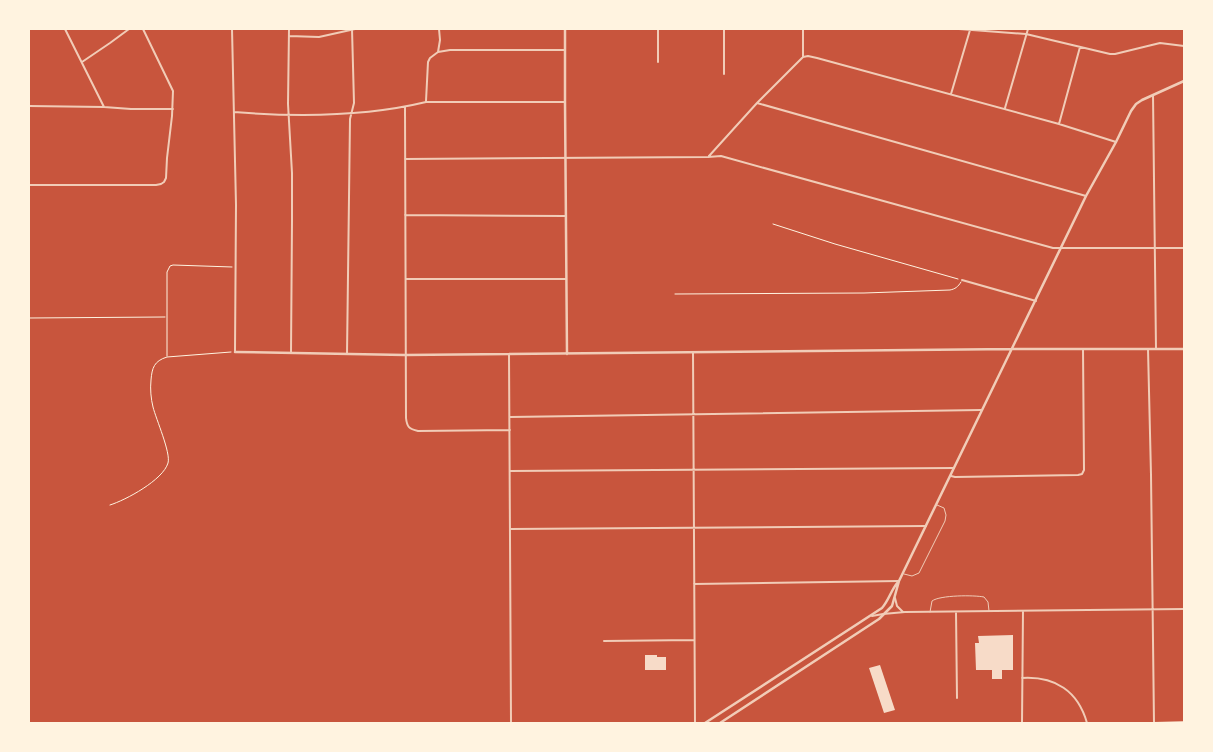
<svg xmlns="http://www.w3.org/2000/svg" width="1213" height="752" viewBox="0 0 1213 752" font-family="'Source Sans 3',sans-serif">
  <rect width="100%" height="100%" fill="#c8553d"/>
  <path fill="#f7dbc8" d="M1013,635V670H1002V679H992V670H976L975,643H979L978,636Z
    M645,655H657V657H666V670H645Z
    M880,665L895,710L884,713L869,668Z"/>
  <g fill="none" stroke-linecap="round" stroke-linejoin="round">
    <path stroke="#fff3e0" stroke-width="1" d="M773,224L835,244L958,279
      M675,294L864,293L950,290C955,289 958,287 961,282
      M29,318L165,317
      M167,356V272L170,266L173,265L232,267
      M110,505C126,500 163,480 168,463C171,453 156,419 153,407C151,399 150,389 151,380C152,368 154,361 167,357L231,352"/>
    <path stroke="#f1ccb7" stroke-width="1" d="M904,574L912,576L919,573L945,521L946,515L944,508L937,505
      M930,612L932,601C940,595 974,595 984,597L988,602L989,611"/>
    <path stroke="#f1ccb7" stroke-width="2" d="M65,29L104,107
      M232,29L236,205L235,351
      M289,29L288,104L292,173V221L291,353
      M658,29V62
      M959,29L1026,34L1110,54H1115L1160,43L1184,46
      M289,36L319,37L355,29
      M438,52L450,50H565
      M803,57L808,56L817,58L1059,124L1116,142
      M82,62L110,43L129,29
      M724,74V29
      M951,94L970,30
      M1153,95L1156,349
      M426,101L428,62L430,58L438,52L440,40L439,29
      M757,103L1086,196
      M29,106L104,107L131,109H173
      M405,107L406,418C407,427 409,429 418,431L510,430
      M1005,108L1028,29
      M234,112C297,117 364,117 426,102H565
      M1059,124L1080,47
      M709,156L757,103L803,57V29
      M405,159L708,157L721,156L1053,248H1184
      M29,185H156L161,184L164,182L166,178L167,158L172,116L173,91L143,29
      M405,215L565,216
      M406,279H566
      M962,280L1036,301
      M1148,349L1151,475L1154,723
      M693,352L695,723
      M347,354L350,119L354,103L352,29
      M509,355L511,723
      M510,417L981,410
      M510,471L954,468
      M951,476L955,477L1078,475L1082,474L1084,470L1083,349
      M510,529L926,526
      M694,584L899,581
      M895,598L897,606L903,612
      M956,612L957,698
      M872,616L883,614L905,612L1184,609
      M604,641L694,640
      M1022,678C1055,676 1078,691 1087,723
      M1022,723L1023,611
      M1154,723L1184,722"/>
    <path stroke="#f1ccb7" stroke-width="2.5" d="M565,29V102L567,354
      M235,352L405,355L1012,349H1184
      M705,723L882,608C889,600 891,590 898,582
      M720,723L879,619L892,606L899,581L1086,196L1116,142L1131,111L1136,104L1142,100L1184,81"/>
  </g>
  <rect width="1213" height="752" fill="none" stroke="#fff3e0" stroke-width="60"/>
</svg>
